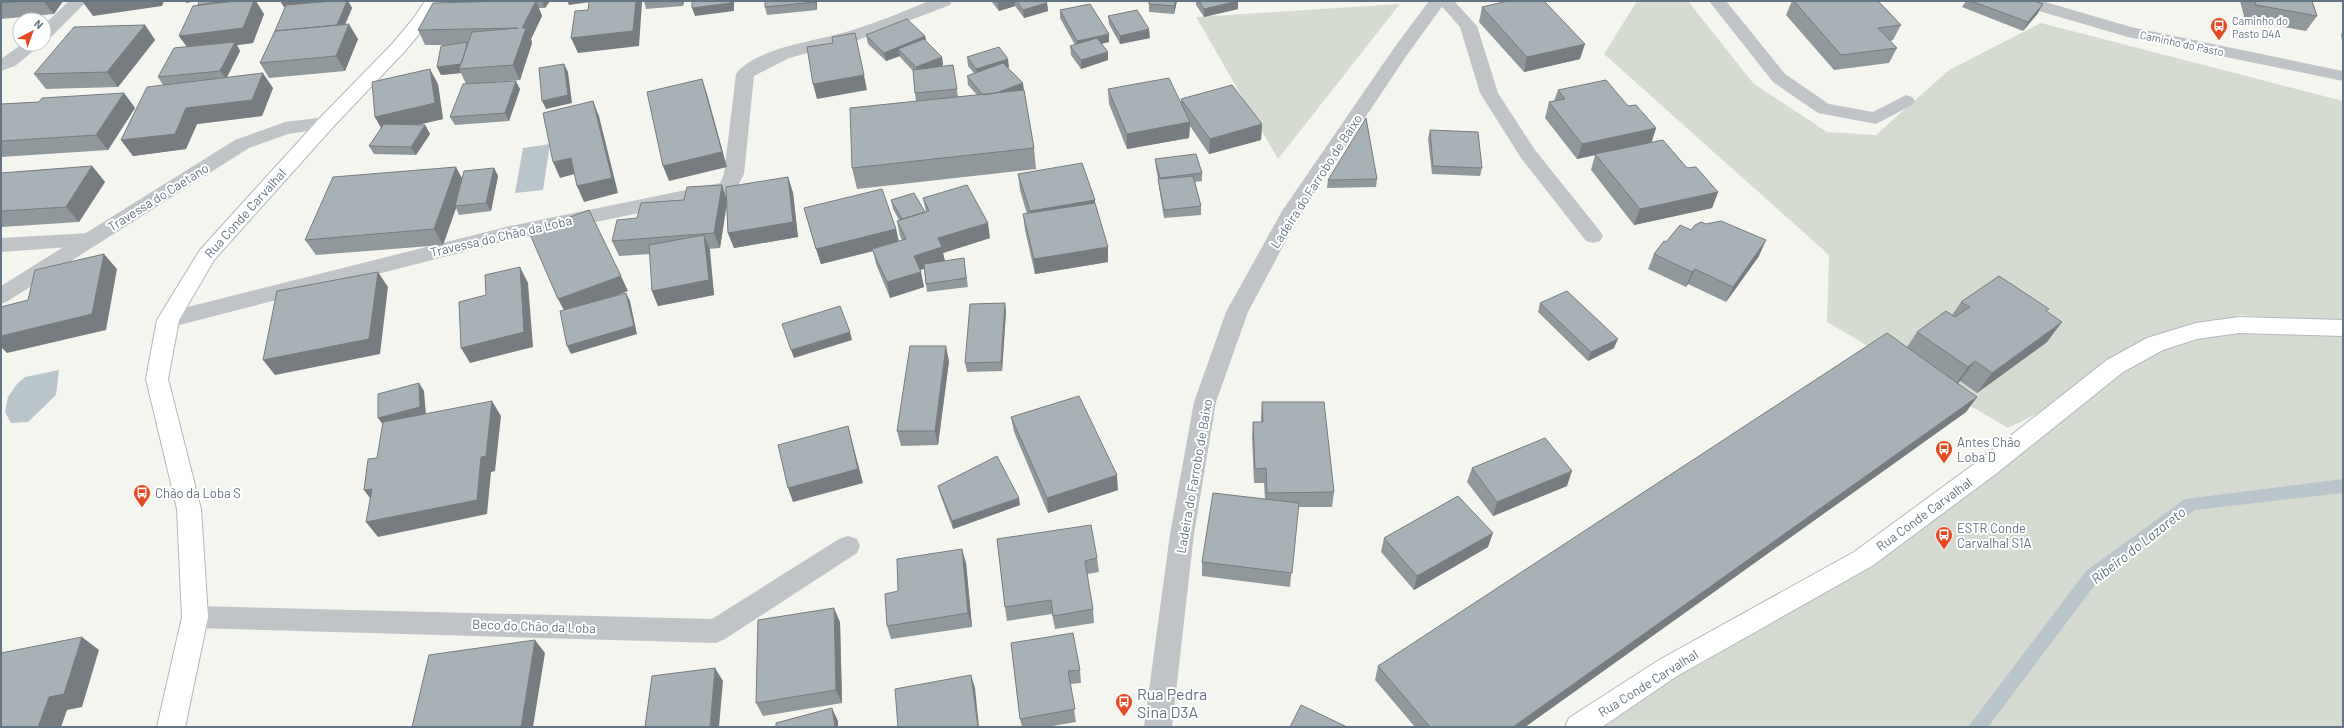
<svg xmlns="http://www.w3.org/2000/svg" width="2344" height="728" viewBox="0 0 2344 728" font-family="Barlow,sans-serif">
  <rect width="100%" height="100%" fill="#f5f5f0"/>
  <path fill="#d6dbd2" d="M1637,1H1688L1753,83L1827,132L1876,135L1949,70L2041,23L2343,101V325L2239,315L2212,328H2343V727H1579L1863,559L2080,393L2008,428L1827,322L1829,255L1604,54Z
    M1400,4L1278,159L1196,17Z"/>
  <path fill="#b9c5ca" d="M550,144L543,190L515,193L523,148Z
    M59,370L56,395L28,422L11,423L5,412L8,397L17,384L25,377Z"/>
  <g fill="none" stroke-linecap="round" stroke-linejoin="round">
    <path fill="#b9c5ca" fill-rule="evenodd" d="M2343,479V493L2195,510L2098,581L1988,727H1968L2086,571L2185,499Z"/>
    <defs>
      <path id="secondary" d="M425,1H441L426,26L404,52L333,127L214,260L179,320L168,379L201,509L208,617L185,727H157L182,617L177,509L146,379L157,320L200,250L319,119L392,44L413,19Z
        M2239,317L2343,320V336L2239,333L2197,339L2163,350L2123,372L1997,473L1872,566L1677,676L1602,727H1565L1569,718L1659,660L1854,552L1981,459L2107,360L2147,338L2196,323Z"/>
    </defs>
    <use href="#secondary" stroke="#b2b8bc" stroke-width="2"/>
    <path fill="#c0c4c7" fill-rule="evenodd" d="M1437,1H1454L1477,26L1498,93L1535,150L1600,231L1603,236L1600,241L1593,243L1586,241L1521,158L1480,93L1460,27Z
      M1709,1H1726L1785,74L1829,104L1873,112L1906,95L1912,97L1915,101L1912,105L1876,124L1818,113L1773,82Z
      M90,233L97,235L100,240L97,245L1,252V238Z
      M848,536L857,539L860,546L857,553L725,639L716,643L195,628L186,625L182,617L186,609L195,606L712,619L839,539Z"/>
    <path fill="#c0c4c7" fill-rule="evenodd" d="M69,1H87L50,38L44,39V25Z
      M929,1H952L950,5L858,40L789,58L754,76L744,174L734,193L506,241L168,328L160,326L157,320L160,314L168,312L506,227L720,183L724,174L736,74C754,48 817,41 846,32C874,24 902,12 929,1Z
      M1429,1H1446L1407,55L1298,218L1248,312L1216,402L1194,534L1172,727H1144L1170,534L1194,402L1226,312L1282,211L1394,48Z
      M2016,1H2042L2131,27L2343,71V81L2128,37L2018,5Z
      M22,44H42L15,66L1,71V59Z
      M326,117L333,119L335,123L333,127L288,134L249,148L8,301L1,304V286L235,140L285,122Z"/>
    <use href="#secondary" fill="#fff" fill-rule="evenodd"/>
  </g>
  <path fill="#90989c" d="M1,1H63L54,14L1,19Z
    M280,1H320L306,4L333,1H348L352,8L345,25L358,39L345,71L269,78L260,63L275,31L286,7H284Z
    M508,1H550L545,8H539L542,16L531,39L532,43L520,80L495,82L520,89L509,121L455,125L450,117L466,84L461,73L441,75L437,67L451,45H425L418,30Z
    M644,1H684L683,6L646,9Z
    M817,1V10L767,15L765,7Z
    M991,1H1045L1047,3L1048,11L1024,18L1015,6L999,11Z
    M1177,1L1174,14L1149,12V4Z
    M1196,1H1238V9L1204,17L1196,5Z
    M1792,1H1878L1901,25L1893,40L1890,41L1897,48L1889,63L1834,70L1786,15Z
    M1966,1H2034L2038,13L2023,31L1962,7Z
    M2240,1H2312L2317,16L2306,31L2245,20Z
    M1482,7L1580,59L1524,72L1479,22Z
    M1060,10L1109,42L1101,44L1108,52V60L1081,69L1071,55L1070,46L1075,45L1060,18Z
    M264,14L253,43L237,45L240,51L227,77L273,88L262,116L197,124L186,149L133,156L121,140L163,85L158,77L187,47L179,36Z
    M1108,16L1150,38L1120,44L1109,24Z
    M145,25L155,40L118,87L46,89L34,74Z
    M2343,32V46L2341,34Z
    M866,35L925,36L926,41L942,57L943,65L939,67L953,65L958,97L977,95L968,85L967,76L974,73L968,66L967,57L1009,67L1008,68L1024,90L1034,148L1036,169L857,189L852,168L916,101L915,93L913,71L900,57V56L886,61L868,44Z
    M438,84L443,119L416,125H425L430,134L416,155L374,154L369,146L381,128L375,117Z
    M1108,89L1181,104V99L1262,124L1261,140L1209,154L1190,126L1189,138L1127,149L1109,104Z
    M1558,90L1628,106L1656,128L1651,143L1687,168L1718,192L1712,208L1634,225L1591,170L1595,155L1577,159L1545,118L1549,102L1554,101Z
    M124,93L135,108L108,150L1,157V104L39,102Z
    M1430,130L1482,168L1480,176L1432,174L1428,139Z
    M1155,159L1202,173V181L1195,182L1201,206V215L1164,218L1159,187L1158,179L1156,168Z
    M92,166L105,182L79,222L1,227V173Z
    M494,168L498,176L491,211L459,215L456,208L443,245L316,255L305,240L462,179Z
    M1018,174L1095,200V203L1108,262L1035,274L1025,230L1023,214H1027L1020,190Z
    M788,177L793,193L798,237L734,248L728,233L727,204L720,248L709,249L714,295L658,306L652,291L650,254L619,256L612,241L637,218L726,197Z
    M1377,179L1376,187L1327,188L1328,180Z
    M923,198L990,238L943,253L945,261L964,258L968,287L927,292L926,284L924,269L920,270L924,287L890,298L876,264L873,251L821,264L804,208L896,229L899,241L902,240L900,236L897,221L899,220L893,209L891,200L926,212Z
    M1706,224L1759,256L1726,302L1688,284L1686,287L1648,269L1654,254L1666,242L1691,230Z
    M1961,302L2047,311V342L1977,393L1960,381L1957,384L1977,397L1966,412L1525,727H1415L1375,680L1378,666L1907,347L1917,332L1952,315Z
    M1540,303L1614,348L1588,361L1538,312Z
    M1006,311L1002,371L967,372L965,363Z
    M949,361L938,445L901,446L897,431Z
    M1262,402L1334,492L1332,507H1298L1290,587L1202,576V562L1265,499L1264,483H1254L1252,437L1253,422H1261V417Z
    M1011,417L1118,490L1048,513L1014,432Z
    M1472,468L1567,486L1493,516L1467,482Z
    M938,486L1020,505L953,529L940,494Z
    M1384,538L1488,547L1414,590L1381,552Z
    M997,539L1097,558L1099,572L1087,574L1093,609L1094,623L1055,629L1052,614L1007,621L1005,607Z
    M966,563L972,627L891,639L887,626Z
    M840,622L842,703L763,716L756,703Z
    M1011,643L1080,670L1081,683L1070,684L1076,722L1047,727H1022L1020,719Z"/>
  <path fill="#767c7f" d="M43,1H63L54,14Z
    M82,1H164L162,6L93,16Z
    M185,1H198L186,3Z
    M223,1H242L198,5Z
    M254,1H256L264,14L253,43L237,45L240,51L226,79L220,71L190,51L179,36Z
    M280,1H320L284,7Z
    M347,1H348L352,8L341,33L337,25Z
    M536,1L542,16L531,39L532,43L520,80L513,65L522,28Z
    M542,1H550L545,8Z
    M567,1H597L569,5Z
    M636,1H642V3L639,46L578,53L571,38Z
    M682,1H684L683,6Z
    M731,1H734V11L695,16L692,8Z
    M815,1H817V10L815,2Z
    M1004,1H1015V6L999,11L998,3Z
    M1176,1H1177L1174,14V6Z
    M1238,1V9L1204,17V9Z
    M1047,3L1048,11L1024,18L1023,10Z
    M2043,4L2038,13L2023,31L2028,22Z
    M349,24L358,39L345,71L336,56Z
    M145,25L155,40L118,87L107,72Z
    M1149,29L1150,38L1120,44V36Z
    M1109,34V42L1078,49L1077,41Z
    M925,36L927,45L898,49L900,56L886,61L884,53Z
    M467,42L471,50L459,69L461,73L441,75L437,67Z
    M1585,44L1580,59L1524,72L1527,57Z
    M1108,52V60L1081,69V60Z
    M942,57L943,65L917,76L916,67Z
    M1008,59L1009,67L978,77L976,69Z
    M564,64L568,72L572,103L546,109L542,101Z
    M430,69L438,84L443,119L384,133L375,117Z
    M263,73L273,88L262,116L197,124L186,149L133,156L121,140L186,108Z
    M864,75L867,90L817,99L813,84Z
    M702,79L707,94L727,167L669,181L663,166Z
    M516,81L520,89L509,121L505,113Z
    M1023,83L1024,91L985,97Z
    M124,93L135,108L108,150L96,135Z
    M593,101L599,116L618,193L584,202L577,186Z
    M1190,122L1189,138L1127,149V134Z
    M1262,124L1261,140L1209,154L1210,139Z
    M425,125L430,134L416,155L411,147Z
    M1656,128L1651,144L1595,154V155L1577,159L1582,144Z
    M571,158L578,173L560,178L553,162Z
    M92,166L105,182L79,222L66,207Z
    M456,167L464,182L455,206L456,208L443,245L434,229Z
    M494,168L498,176L491,211L486,203Z
    M788,177L793,193L798,237L734,248L728,233Z
    M722,185L727,200L720,248L714,233Z
    M1718,192L1712,208L1634,225L1640,209Z
    M1095,200V215L1031,226L1030,211Z
    M988,223L990,238L943,253L945,262L917,271L914,256L938,238Z
    M896,229L899,245L872,249L873,251L821,264L816,249Z
    M704,235L710,250L714,295L658,306L652,291Z
    M1766,240L1759,256L1726,302L1733,287Z
    M1108,247V262L1035,274L1034,259Z
    M104,254L117,269L106,330L7,353L1,347V336Z
    M520,267L528,283L533,347L470,363L461,348Z
    M1695,269L1688,284L1686,287L1692,272Z
    M378,272L388,287L380,354L275,375L263,360Z
    M921,272L924,287L890,298L887,282Z
    M621,276L628,291L566,314L558,299Z
    M626,293L630,301L637,334L571,354L567,346Z
    M1005,303L1006,311L1002,371L1001,362Z
    M2062,322L2047,342L1977,393L1992,373Z
    M850,332L852,340L794,358L791,350Z
    M1618,339L1614,348L1588,361L1591,352Z
    M946,346L949,361L938,445L935,431Z
    M1975,361L1960,381L1954,387L1968,367Z
    M419,383L424,391L426,415L384,426L378,418Z
    M1977,397L1966,412L1525,727H1513Z
    M492,401L501,416L495,471L491,472L487,514L378,537L366,522L481,457Z
    M848,426L852,441L863,483L793,502L788,488Z
    M1572,471L1567,486L1493,516L1497,502Z
    M1117,475L1118,490L1048,513L1047,498Z
    M372,489L375,505L364,490Z
    M1019,498L1020,505L953,529L952,521Z
    M1493,533L1488,547L1414,590L1417,576Z
    M962,549L966,563L972,627L968,613Z
    M834,608L840,622L842,703L836,690Z
    M82,637L99,650L82,707L67,710L61,727H38L49,697Z
    M535,640L545,653L533,727H521Z
    M715,668L723,681L719,727H710Z
    M971,675L975,688L979,727H978Z
    M832,708L838,721V727H835Z"/>
  <path fill="#a8b1b5" stroke="#767c7f" d="M1,1H23L1,3Z
    M199,1H223L198,5Z
    M236,1H254L243,28L179,36L193,6Z
    M333,1H347L337,25L275,31L286,5Z
    M508,1H536L522,28H526L513,65L459,69L472,32L518,28L418,30L433,3Z
    M589,1H636L633,31L571,38L575,11L588,10Z
    M692,1H731V3L692,8Z
    M765,1H815V2L765,7Z
    M997,1H1004L998,3Z
    M1017,1H1045L1047,3L1023,10Z
    M1149,1H1176L1174,6L1149,4Z
    M1199,1H1238L1204,9Z
    M1508,1H1544L1585,44L1527,57L1482,7Z
    M1794,1H1878L1901,25L1878,28L1897,48L1841,55Z
    M1971,1H2034L2043,4L2028,22Z
    M2255,1H2312L2317,16L2256,5Z
    M1090,4L1109,34L1077,41L1060,10Z
    M1137,10L1149,29L1120,36L1108,16Z
    M907,19L925,36L884,53L866,35Z
    M349,24L336,56L260,63L275,31Z
    M145,25L107,72L34,74L74,27Z
    M855,33L864,75L813,84L807,47L833,43L832,37Z
    M1097,38L1108,52L1081,60L1070,46Z
    M924,39L942,57L916,67L898,49Z
    M235,42L220,71L158,77L174,48Z
    M467,42L466,49L461,64L437,67L441,46Z
    M999,47L1008,59L976,69L967,57Z
    M1003,63L1023,83L996,93L983,95L967,76Z
    M564,64L568,95L542,101L539,68Z
    M953,65L957,89L915,93L913,70Z
    M430,69L435,103L375,117L372,82Z
    M263,73L252,100L186,108L175,134L121,140L147,87Z
    M1169,78L1190,122L1127,134L1108,89Z
    M702,79L722,152L663,166L647,92Z
    M1606,80L1628,106L1636,105L1656,128L1582,144L1549,102L1565,99L1558,90Z
    M516,81L505,113L450,117L463,84Z
    M1232,85L1262,124L1210,139L1181,99Z
    M1024,90L1034,148L852,168L850,108Z
    M124,93L96,135L1,141V104L39,102L42,98Z
    M593,101L612,178L577,186L571,158L553,162L543,113Z
    M1366,118L1377,179L1328,180Z
    M384,124L425,125L411,147L369,146Z
    M1430,130L1478,132L1482,168L1433,166Z
    M1663,140L1687,168L1696,167L1718,192L1640,209L1595,154Z
    M1196,154L1202,173L1160,178L1155,159Z
    M1082,163L1095,200L1030,211L1018,174Z
    M92,166L66,207L1,211V173Z
    M456,167L434,229L305,240L333,177Z
    M494,168L486,203L455,206L464,171Z
    M1193,176L1201,206L1164,210L1158,179Z
    M788,177L793,222L728,233L726,187Z
    M722,185L714,233L612,241L617,220L637,218L641,203L684,200L687,187Z
    M967,185L988,223L938,238L942,247L914,256L921,272L887,282L872,249L906,239L897,221L929,211L923,198Z
    M882,189L896,229L816,249L804,208Z
    M914,193L925,212L902,219L891,200Z
    M1095,203L1108,247L1034,259L1023,214Z
    M589,210L621,276L558,299L529,232Z
    M1721,221L1766,240L1733,287L1695,269L1692,272L1654,254L1664,241L1666,242L1680,225L1691,230L1695,225L1701,222L1706,224Z
    M704,235L709,280L652,291L649,245Z
    M104,254L92,314L1,336V307L28,300L35,270Z
    M964,258L966,278L926,284L924,264Z
    M520,267L524,332L461,348L459,302L486,295L485,275Z
    M378,272L369,339L263,360L277,291Z
    M1999,276L2049,309L2046,311L2062,322L1992,373L1975,361L1968,367L1917,332L1946,311L1955,317L1970,307L1961,302Z
    M1567,291L1618,339L1591,352L1540,303Z
    M626,293L634,326L567,346L560,311Z
    M1005,303L1001,362L965,363L970,304Z
    M840,306L850,332L791,350L782,324Z
    M1887,333L1977,397L1513,727H1430L1378,666Z
    M910,346H946L935,431H897Z
    M419,383L420,407L378,418V394Z
    M1079,396L1117,475L1047,498L1011,417Z
    M492,401L486,456L481,457L477,500L366,522L372,489L364,490L368,459L377,458L383,422Z
    M1262,402H1324L1334,492L1267,493L1266,468L1255,469L1253,422H1263Z
    M848,426L858,469L788,488L778,445Z
    M1545,438L1572,471L1497,502L1472,468Z
    M997,456L1019,498L952,521L938,486Z
    M1213,493L1299,503L1292,573L1202,562Z
    M1458,496L1493,533L1417,576L1384,538Z
    M1091,525L1097,558L1085,561L1093,609L1053,616L1051,600L1005,607L997,539Z
    M962,549L968,613L887,626L885,594L898,591L897,559Z
    M834,608L836,690L756,703L758,620Z
    M1073,633L1080,670L1068,671L1075,709L1020,719L1011,643Z
    M82,637L64,694L49,697L38,727H1V653Z
    M535,640L521,727H412L429,655Z
    M715,668L710,727H645L652,676Z
    M971,675L978,727H898L895,689Z
    M1301,705L1347,727H1290Z
    M832,708L835,727H776V723Z"/>
  <defs>
    <symbol id="bus-pin" viewBox="-11 -11 22 30"><path d="M0 17L-7.5 6A9.5 9.5 0 1 1 7.5 6Z" fill="#e34922" stroke="#fff"/><path d="M-5-6H5V4H4V6H2V4H-2V6H-4V4H-5ZM-3.5-4V0h7V-4ZM-3.5 1.2v1.5H-2V1.2ZM2 1.2v1.5H3.5V1.2Z" fill="#fff"/></symbol>
  </defs>
  <g fill-rule="evenodd">
    <use href="#bus-pin" x="2209" y="16" width="20" height="27"/>
    <use href="#bus-pin" x="1934" y="439" width="20" height="27"/>
    <use href="#bus-pin" x="132" y="483" width="20" height="27"/>
    <use href="#bus-pin" x="1934" y="525" width="20" height="27"/>
    <use href="#bus-pin" x="1114" y="692" width="20" height="27"/>
  </g>
  <g text-anchor="middle" dominant-baseline="central" stroke-width="4" stroke-linejoin="round" paint-order="stroke">
    <g font-size="11" fill="#637582" stroke="#fff" text-anchor="start">
      <text x="2232" y="20">Caminho do<tspan x="2232" dy="13">Pasto D4A</tspan></text>
    </g>
    <g font-size="11" fill="#637582" stroke="#fff">
      <text transform="translate(2182 43) rotate(12)">Caminho do Pasto</text>
    </g>
    <g font-size="13" fill="#637582" stroke="#fff">
      <text transform="translate(1316 181) rotate(-57)">Ladeira do Farrobo de Baixo</text>
      <text transform="translate(158 197) rotate(-32)">Travessa do Caetano</text>
      <text transform="translate(245 213) rotate(-48)">Rua Conde Carvalhal</text>
      <text transform="translate(501 236) rotate(-13)">Travessa do Chão da Loba</text>
      <text transform="translate(1194 476) rotate(-80)">Ladeira do Farrobo de Baixo</text>
      <text transform="translate(1924 514) rotate(-36)">Rua Conde Carvalhal</text>
      <text transform="translate(534 626) rotate(2)">Beco do Chão da Loba</text>
      <text transform="translate(1648 683) rotate(-32)">Rua Conde Carvalhal</text>
    </g>
    <g font-size="13" fill="#637582" stroke="#fff" text-anchor="start">
      <text x="1957" y="442">Antes Chão<tspan x="1957" dy="15">Loba D</tspan></text>
      <text x="155" y="493">Chão da Loba S</text>
      <text x="1957" y="528">ESTR Conde<tspan x="1957" dy="15">Carvalhal S1A</tspan></text>
    </g>
    <g font-size="14" font-style="italic" fill="#5f777f" stroke="#fff">
      <text transform="translate(2138 545) rotate(-38)">Ribeiro do Lazareto</text>
    </g>
    <g font-size="16" fill="#637582" stroke="#fff" text-anchor="start">
      <text x="1137" y="693">Rua Pedra<tspan x="1137" dy="18">Sina D3A</tspan></text>
    </g>
  </g>
  <rect width="2344" height="728" fill="none" stroke="#637582" stroke-width="4"/>
  <g transform="translate(32 32) rotate(41)"><circle r="19" fill="#ffffff" stroke="#c1c8cd"/>
  <path d="M0-3L7 15L0 10L-7 15Z" fill="#e34922"/>
  <text y="-6" font-size="11" font-weight="bold" text-anchor="middle" fill="#637582">N</text>
  </g>
</svg>
